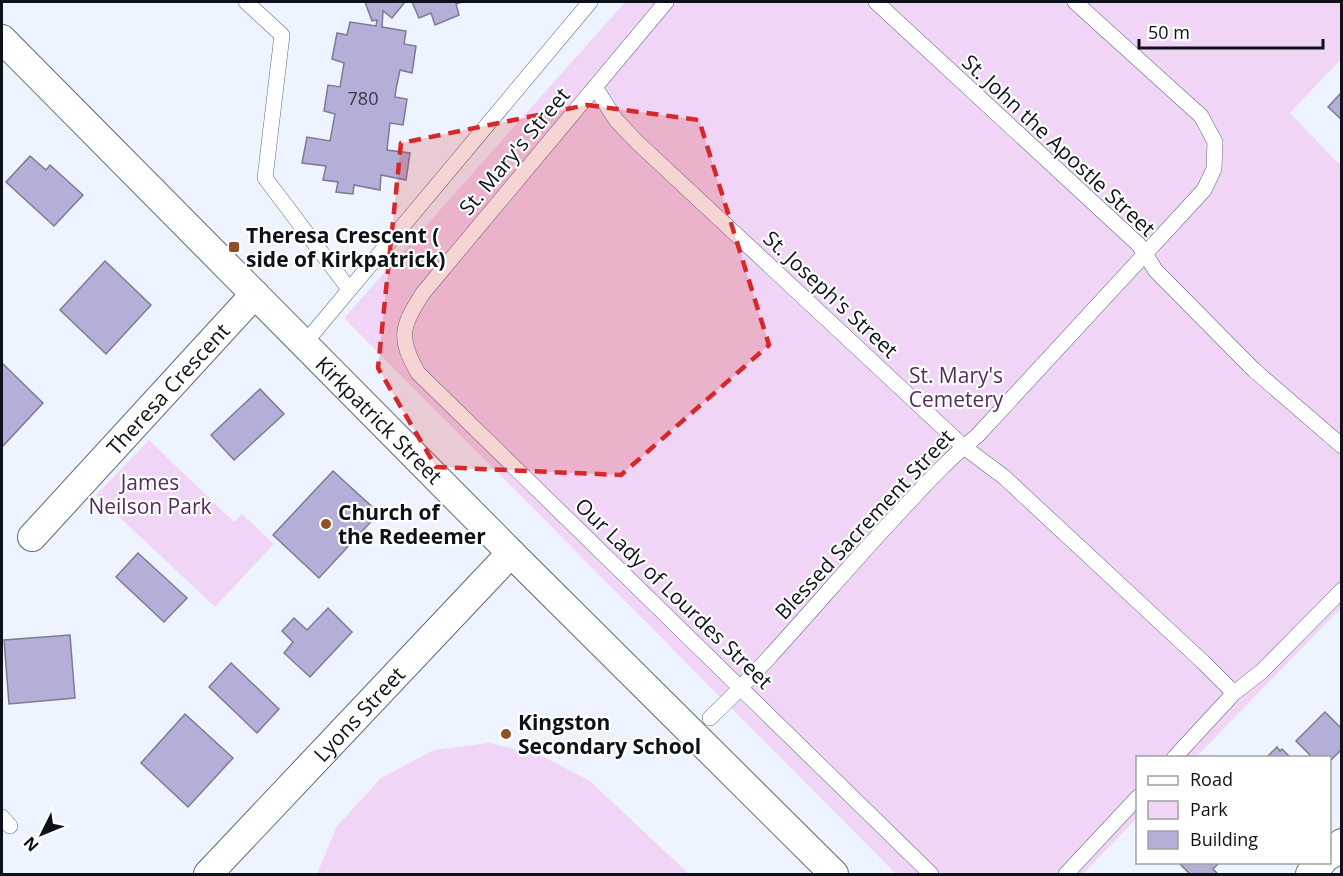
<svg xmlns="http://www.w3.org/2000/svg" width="1343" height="876" viewBox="0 0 1343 876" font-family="'Open Sans',sans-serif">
  <rect width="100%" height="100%" fill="#eef4ff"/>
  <path fill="#f1d5f6" d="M625,2H1341V59L1290,113L1341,166V608L1196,757L1138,758L1137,818L1083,874H896L344,318Z
    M149,440L234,522L242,514L274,544L215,607L96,495Z
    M489,743L540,755L590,781L689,874H317L337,826L381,778L434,750Z"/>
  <path fill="#b4afd8" stroke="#7d7a94" stroke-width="1.5" d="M365,2H405L392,18L383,11L382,27L406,31L404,44L416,46L412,73L400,70L396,89L395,97L407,99L403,125L390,123L387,150L410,153L406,180L381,175L380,190L354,185L353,194L336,192L338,182L323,180L326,166L302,163L307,137L330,141L335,114L324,111L328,85L340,87L344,63L332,59L337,33L347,35L350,22L376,26L377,20L372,21Z
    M412,2H462L456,4L459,15L435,25L431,13L419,18Z
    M1342,92V120L1328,107Z
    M30,156L46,170L50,165L83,195L54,226L6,182Z
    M105,261L151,305L106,354L60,310Z
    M2,363L43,403L2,447Z
    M260,389L284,414L234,460L211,435Z
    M333,471L379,513L319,578L273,535Z
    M138,553L187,598L164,622L116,577Z
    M328,608L352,632L310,677L284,653L293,642L282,631L294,618L307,630Z
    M70,635L75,698L9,704L4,640Z
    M231,663L279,709L257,733L209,687Z
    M1325,712L1342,729V749L1330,761V758H1313L1296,741Z
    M185,714L233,758L188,807L141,763Z
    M1277,747L1280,751L1282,749L1291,758H1270L1268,756Z
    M1178,862H1220L1213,869L1218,874H1190Z"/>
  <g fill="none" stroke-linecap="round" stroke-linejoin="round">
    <defs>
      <path id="lane" d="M246,2L282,35L265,178L349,289
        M666,2L423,293C401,327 398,338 418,373L931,874
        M876,2L1139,245L1156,271L1254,370L1342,446
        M595,87L616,120L638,143L964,447L1004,477L1203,662L1234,693
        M304,344L590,2
        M710,718C776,655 833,583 896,516C922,488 947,460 977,436L1204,190L1214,169L1215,142L1201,116L1075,2
        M1174,758L1234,693L1261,672L1342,590
        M2,817L10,826
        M1066,874L1138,797"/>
      <g id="street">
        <path id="s1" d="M2,39L511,553L834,874"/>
        <path id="s2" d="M32,537L255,294"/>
        <path d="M1330,855L1342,843"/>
        <path id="s3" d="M208,874L511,553"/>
        <path d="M1310,874L1322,862"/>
      </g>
    </defs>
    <use href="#lane" stroke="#5b697f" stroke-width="16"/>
    <use href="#street" stroke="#5b697f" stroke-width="30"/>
    <use href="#lane" stroke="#fff" stroke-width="15"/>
    <use href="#street" stroke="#fff" stroke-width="28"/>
  </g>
  <path fill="#d62828" fill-opacity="0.2" stroke="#d62828" stroke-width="4.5" stroke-dasharray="12 8" stroke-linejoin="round" d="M587,105L699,120L769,345L621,475L436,467L378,368L401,143Z"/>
  <g fill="#934f20" stroke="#fff" stroke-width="2">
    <rect x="228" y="241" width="12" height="12" rx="3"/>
    <circle cx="326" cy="524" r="6"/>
    <circle cx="506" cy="734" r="6"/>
  </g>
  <g text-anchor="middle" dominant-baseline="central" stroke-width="4.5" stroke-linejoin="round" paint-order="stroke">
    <g font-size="18" fill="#37394a">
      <text x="363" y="98">780</text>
    </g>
    <g font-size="21" fill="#0d121a" stroke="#fff">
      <text transform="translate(1059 145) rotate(43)">St. John the Apostle Street</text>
      <text transform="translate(514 151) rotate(-50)">St. Mary's Street</text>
      <text transform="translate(831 294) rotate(43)">St. Joseph's Street</text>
      <text stroke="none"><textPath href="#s2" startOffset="201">Theresa Crescent</textPath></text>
      <text stroke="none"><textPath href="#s1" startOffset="536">Kirkpatrick Street</textPath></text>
      <text transform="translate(864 524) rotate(-47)">Blessed Sacrement Street</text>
      <text transform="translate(674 593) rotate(44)">Our Lady of Lourdes Street</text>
      <text stroke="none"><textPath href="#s3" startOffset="220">Lyons Street</textPath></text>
    </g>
    <g font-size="21" font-weight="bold" fill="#0d121a" stroke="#fff" text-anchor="start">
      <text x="246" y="235">Theresa Crescent (<tspan x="246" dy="24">side of Kirkpatrick)</tspan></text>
      <text x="338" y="512">Church of<tspan x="338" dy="24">the Redeemer</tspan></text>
      <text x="518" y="722">Kingston<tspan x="518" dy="24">Secondary School</tspan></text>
    </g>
    <g font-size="21" fill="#532d5a" stroke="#fff">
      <text x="956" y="375">St. Mary's<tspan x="956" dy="24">Cemetery</tspan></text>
      <text x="150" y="482">James<tspan x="150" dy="24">Neilson Park</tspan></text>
    </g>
  </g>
  <rect width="1343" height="876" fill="none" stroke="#0d121a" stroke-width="6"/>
  <rect x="1136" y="756" width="195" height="108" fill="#ffffff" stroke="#9ea0a3" stroke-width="1.5"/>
  <rect x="1148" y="776" width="30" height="9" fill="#ffffff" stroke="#9ea0a3" stroke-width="1.5"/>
  <text x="1190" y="786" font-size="18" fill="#0d121a">Road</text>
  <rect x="1148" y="801" width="30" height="18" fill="#f1d5f6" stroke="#9ea0a3" stroke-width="1.5"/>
  <text x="1190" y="816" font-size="18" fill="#0d121a">Park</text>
  <rect x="1148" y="831" width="30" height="18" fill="#b4afd8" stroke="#9ea0a3" stroke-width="1.5"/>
  <text x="1190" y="846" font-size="18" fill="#0d121a">Building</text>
  <g transform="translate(42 834) rotate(227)" stroke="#ffffff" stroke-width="4.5" paint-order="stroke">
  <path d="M0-4.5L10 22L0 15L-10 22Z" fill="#0d121a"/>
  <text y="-9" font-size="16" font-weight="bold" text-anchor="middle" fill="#0d121a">N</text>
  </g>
  <path d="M1139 39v9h184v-9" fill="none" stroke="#0d121a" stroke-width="3"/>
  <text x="1148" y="39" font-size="18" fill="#0d121a" stroke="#ffffff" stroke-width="4.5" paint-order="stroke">50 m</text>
</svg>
